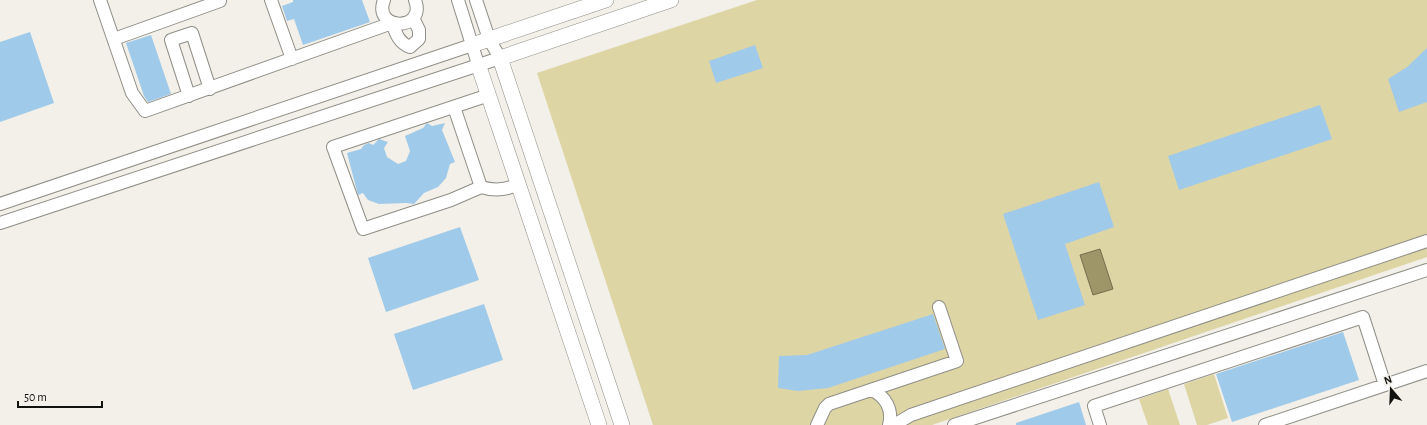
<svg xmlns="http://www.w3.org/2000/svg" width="1427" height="425" viewBox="0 0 1427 425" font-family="'Alegreya Sans',sans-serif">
  <rect width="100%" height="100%" fill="#f2f0e8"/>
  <path fill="#ded5a5" d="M757,0H1427V257L932,425H653L537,73Z
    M1214,374L1228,418L1207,425H1197L1184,384Z
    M1168,389L1180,425H1148L1139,399Z"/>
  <path fill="#9e9668" stroke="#746e4d" d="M1100,249L1113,289L1093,295L1080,255Z"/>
  <path fill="#a0caea" d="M293,0H362L370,22L303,45L294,19L287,21L282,6L293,2Z
    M30,32L54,103L0,122V42Z
    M151,35L171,94L148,102L144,96L126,43Z
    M755,45L763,68L716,83L709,61Z
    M1427,48V102L1399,112L1388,79L1407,67Z
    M1320,105L1332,139L1179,190L1168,156Z
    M427,123L432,126L445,123L442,130L455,162L450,164L446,178L438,187L424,193L414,204L406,203L379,204L368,200L363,193L358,195L347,153L361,149L364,145L369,143L373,145L379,139L388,142L384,148L387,157L398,164L406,161L410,151L405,136L423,128Z
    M1099,182L1114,227L1065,244L1085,305L1038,320L1003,214Z
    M460,227L479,280L386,312L368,258Z
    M484,304L503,360L413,390L394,334Z
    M933,314L945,349L828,388L798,391L778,388L779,356L807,355Z
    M1343,332L1359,380L1232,422L1216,374Z
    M1079,402L1086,425H1016V423Z"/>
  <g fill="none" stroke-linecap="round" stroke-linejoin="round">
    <defs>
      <path id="minor" d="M100,0L132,93L145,111L392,23C396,34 399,43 410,47
        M271,0L292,59
        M384,0C372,31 427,32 415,0
        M458,0L478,64
        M114,39L220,1V0
        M410,47L419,39V30L413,18
        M489,95L333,147L363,229L451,200L481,187C494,191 507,190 518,184
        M189,96L171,40L192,33L210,89
        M454,107L481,187
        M0,204L472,45
        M0,223L500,58L489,39L476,0
        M871,390C886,396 893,410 889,425
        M817,425L825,408L829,404L957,361L939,307
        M894,425L911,415L1427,241
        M954,425L1427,270
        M1100,425L1094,406L1363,317L1385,385
        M1265,425L1427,371"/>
      <path id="major" d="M472,45L606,0
        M478,64L599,425
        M622,425L500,58L671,0"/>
    </defs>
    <use href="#minor" stroke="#8f8e86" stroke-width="14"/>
    <use href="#major" stroke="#8f8e86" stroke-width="16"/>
    <use href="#minor" stroke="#fff" stroke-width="12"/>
    <use href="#major" stroke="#fff" stroke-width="15"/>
  </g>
  <g transform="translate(1391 389) rotate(341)" stroke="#f2f0e8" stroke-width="3" paint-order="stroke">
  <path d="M0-3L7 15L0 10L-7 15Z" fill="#11110e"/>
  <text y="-6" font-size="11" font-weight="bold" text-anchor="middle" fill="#11110e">N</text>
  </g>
  <path d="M18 401v6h84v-6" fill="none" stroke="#11110e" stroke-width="2"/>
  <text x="24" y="401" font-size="12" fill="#11110e" stroke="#f2f0e8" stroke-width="3" paint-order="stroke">50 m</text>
</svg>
